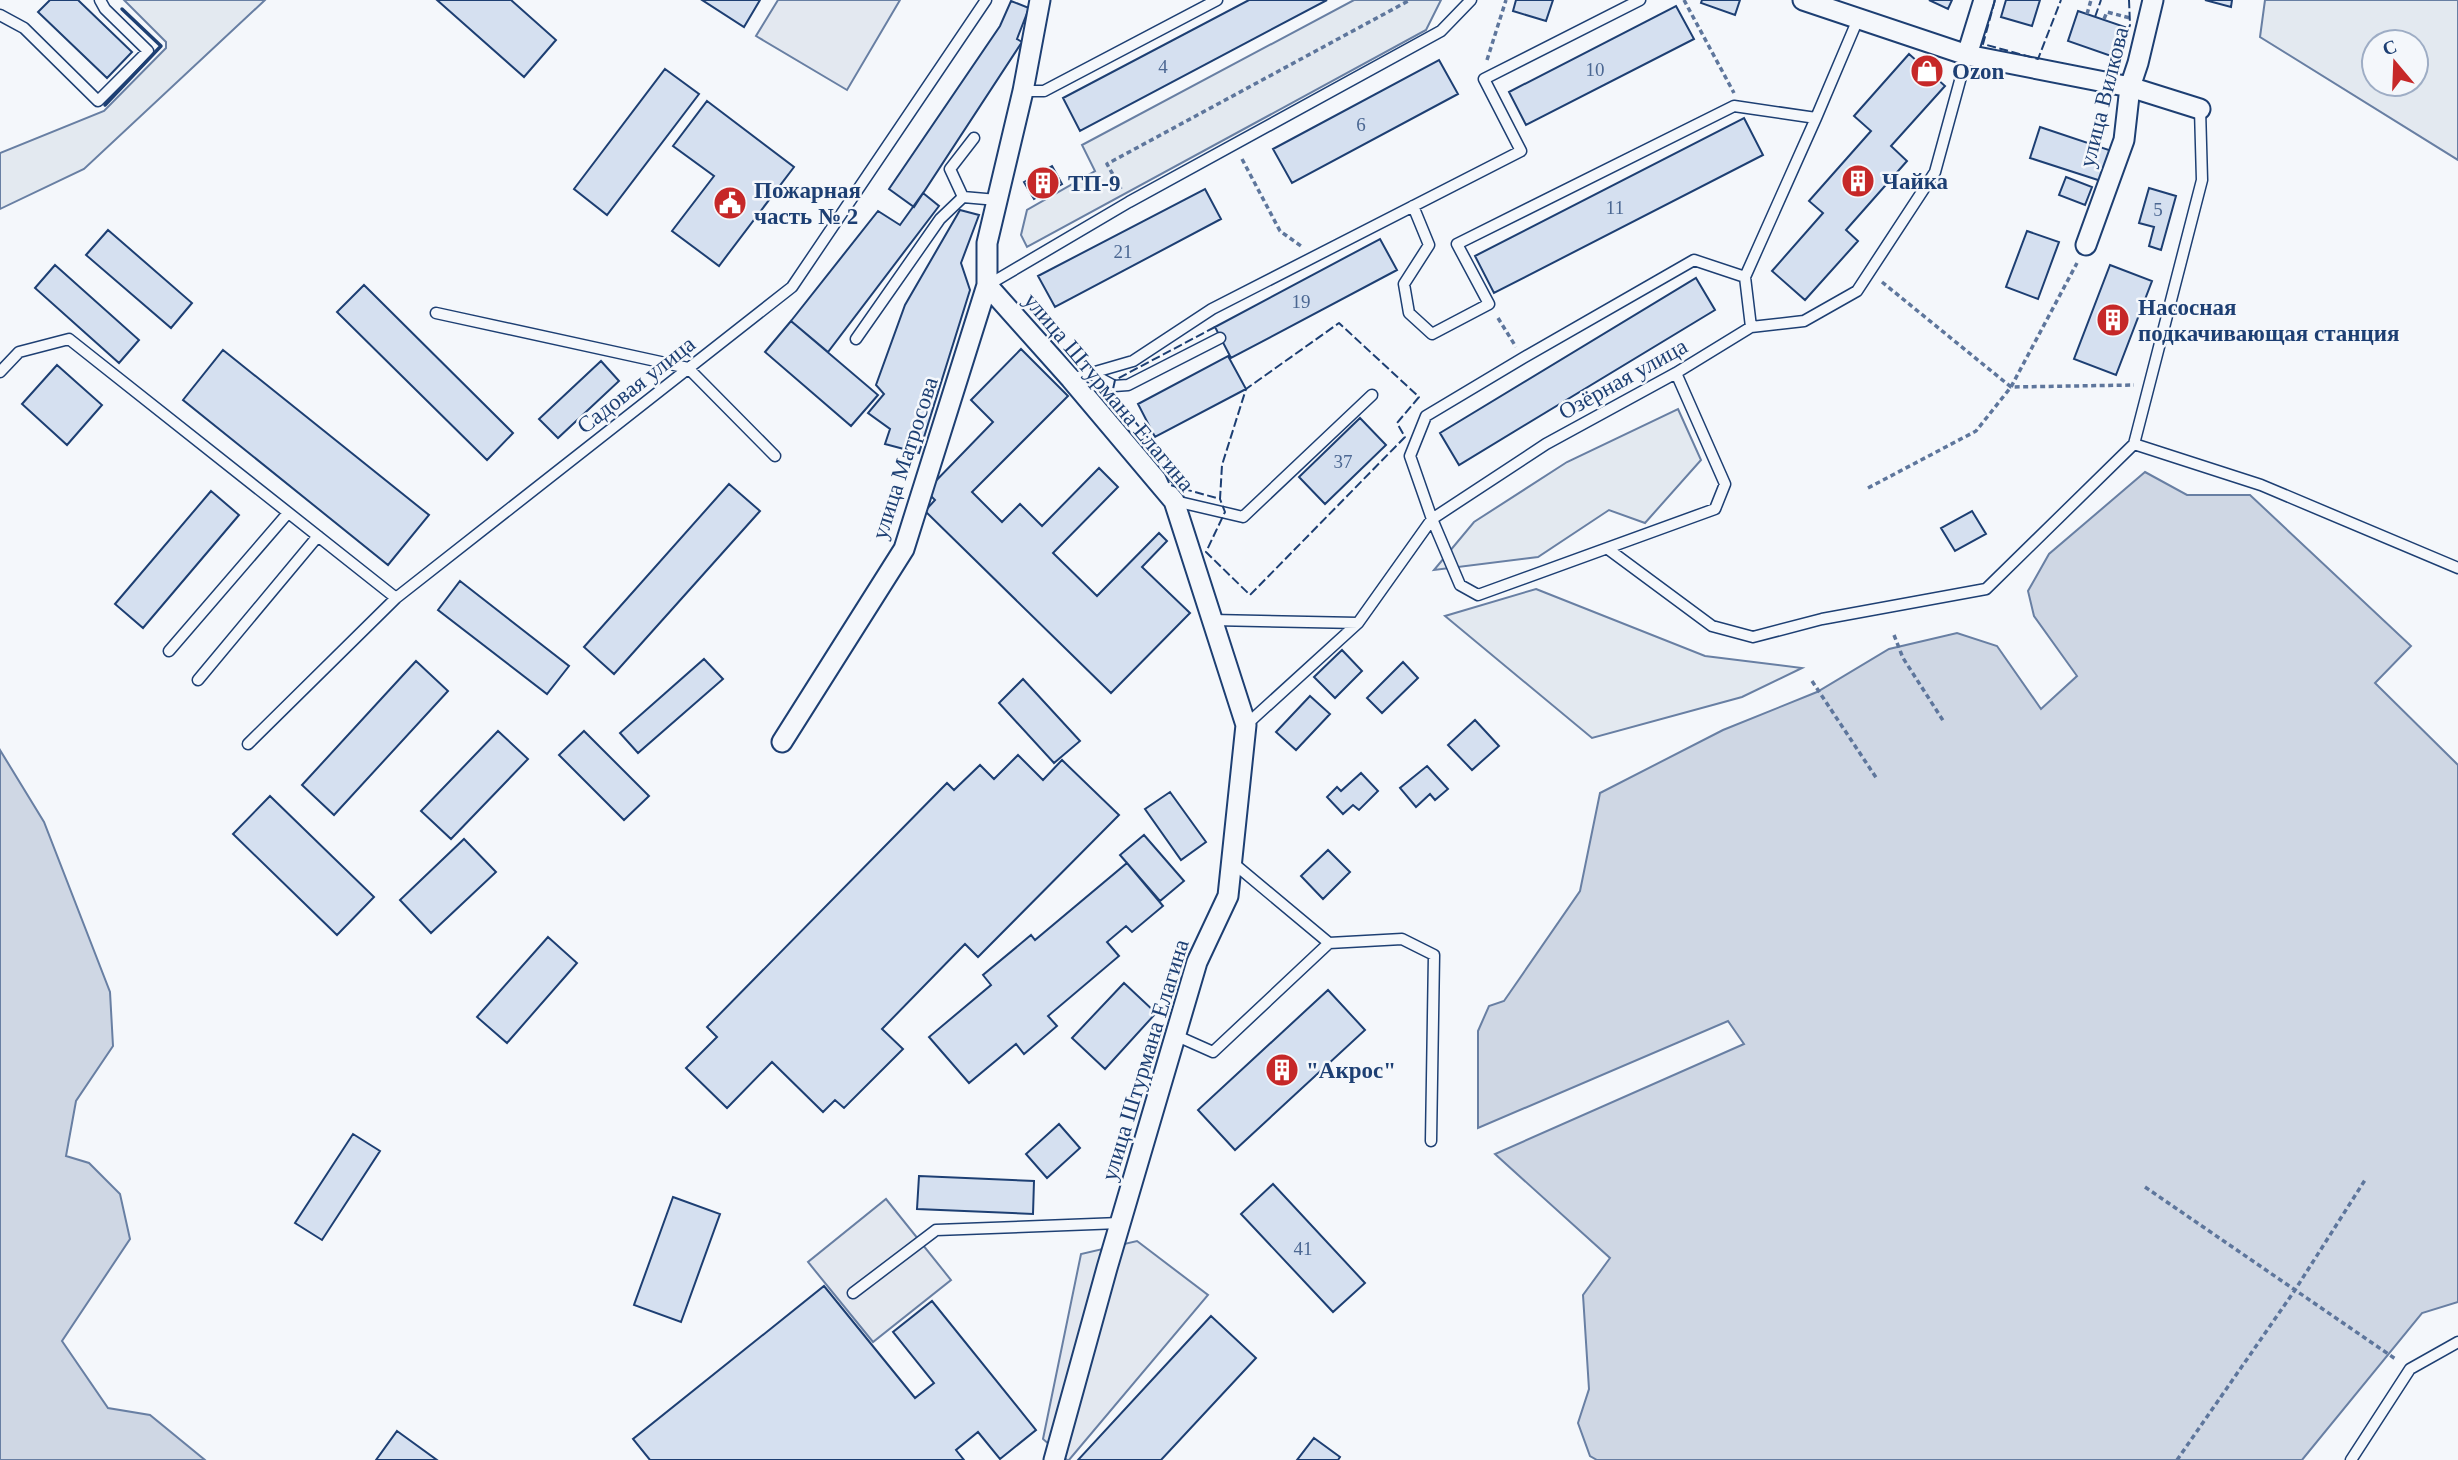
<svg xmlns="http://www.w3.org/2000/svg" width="2458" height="1460" viewBox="0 0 2458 1460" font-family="Georgia,serif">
  <rect width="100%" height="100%" fill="#f4f7fb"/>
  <path fill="#e3e9f0" stroke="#687fa3" stroke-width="2" fill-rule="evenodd" d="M124,0H265L84,169L0,209V153L104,111L166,48V42Z
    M1354,0H1441L1426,30L1027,247L1021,235L1027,210L1095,171L1082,145Z
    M2265,0H2458V160L2260,37ZM2374,42H2416V84H2374Z
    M1678,409L1701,460L1645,523L1609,510L1538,557L1434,570L1474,522L1567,462Z
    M1536,589L1705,656L1802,668L1742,697L1592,738L1445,616Z"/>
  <path fill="#e3e8f0" stroke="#687fa3" stroke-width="2" d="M778,0H900L847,90L756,36Z
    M886,1199L951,1280L873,1342L808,1262Z
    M1137,1241L1208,1295L1069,1460H1067L1043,1439L1081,1254Z"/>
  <path fill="#cfd7e4" stroke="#687fa3" stroke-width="2" d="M2145,472L2187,495H2250L2411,646L2375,683L2458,765V1302L2422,1313L2302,1460H1597L1590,1456L1578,1423L1589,1389L1583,1295L1610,1258L1495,1154L1744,1044L1728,1021L1478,1128V1031L1489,1006L1504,1001L1580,891L1600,793L1723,730L1817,692L1889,649L1957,633L1997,646L2041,709L2077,676L2034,616L2028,591L2049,554Z
    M0,750L44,822L110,992L113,1046L76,1101L66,1156L89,1163L120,1194L130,1239L62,1341L108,1408L150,1415L205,1460H0Z"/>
  <path fill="#d5e0f0" stroke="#1d3f73" stroke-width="2" d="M50,0H78L132,52L107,78L38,12Z
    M437,0H511L556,40L524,77Z
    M702,0H760L744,27Z
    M1249,0H1327L1080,131L1063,98Z
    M1516,0H1553L1546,21L1513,11Z
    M1702,0H1740L1735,15L1701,3Z
    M1929,0H1952L1948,9Z
    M2006,0H2040L2032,26L2001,17Z
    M2205,0H2232L2231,7Z
    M1011,1L1029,8L1017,39L1022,42L914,207L889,189L1000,26Z
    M1676,6L1694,39L1526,125L1509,92Z
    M2078,11L2125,27L2114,57L2068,41Z
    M1909,54L1945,86L1891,146L1907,161L1846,230L1858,241L1805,300L1772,271L1823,213L1809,201L1871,131L1854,116Z
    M1439,60L1458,94L1292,183L1273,149Z
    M665,69L699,94L607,215L574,189Z
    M707,101L794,167L719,266L672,231L714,176L673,146Z
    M1744,118L1763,155L1494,293L1475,256Z
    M2040,127L2112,151L2101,181L2030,158Z
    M1052,166L1062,184L1034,199L1024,182Z
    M2066,177L2092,187L2085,205L2059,195Z
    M2149,188L2176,196L2161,250L2149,246L2154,227L2139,223Z
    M1205,189L1221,219L1055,307L1038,276Z
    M923,193L939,206L828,352L791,321L878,211L900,225Z
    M960,210L979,215L961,263L970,290L919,453L885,444L890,429L868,413L884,394L876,385L905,305Z
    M108,230L192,303L171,328L86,255Z
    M2027,231L2059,242L2038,299L2006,287Z
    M1380,239L1397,270L1231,358L1215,327Z
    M55,265L139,340L119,363L35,288Z
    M2110,265L2152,281L2116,375L2074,359Z
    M1696,278L1715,310L1459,465L1440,433Z
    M364,285L513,433L487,460L337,312Z
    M791,321L878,395L851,426L765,352Z
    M1021,349L1068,396L972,492L1002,522L1020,504L1042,526L1099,468L1118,487L1053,553L1097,596L1159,533L1167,541L1142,567L1190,613L1111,693L925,511L935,500L926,491L993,422L971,400Z
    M223,350L429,515L388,565L183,400Z
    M1228,356L1246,389L1155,437L1138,404Z
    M601,361L619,381L558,438L539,419Z
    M57,365L102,405L67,445L22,404Z
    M1360,418L1386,445L1325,504L1299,477Z
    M729,484L760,511L614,674L584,647Z
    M211,491L239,515L143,628L115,604Z
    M1972,511L1986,534L1955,551L1941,528Z
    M460,581L569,666L547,694L438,610Z
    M1342,650L1362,671L1335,698L1314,677Z
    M704,659L723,679L638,753L620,733Z
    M416,661L448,691L334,815L302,785Z
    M1403,662L1418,678L1382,713L1367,698Z
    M1023,679L1080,741L1054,763L999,703Z
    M1310,696L1330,714L1296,750L1276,732Z
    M1475,720L1499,746L1472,770L1448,745Z
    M498,731L528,759L451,839L421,811Z
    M584,731L649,796L624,820L559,755Z
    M1018,755L1043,780L1062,760L1119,815L978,957L965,944L882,1029L903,1049L844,1108L835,1100L823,1112L772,1062L727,1108L686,1068L717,1037L707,1027L947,783L954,790L980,765L994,779Z
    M1427,766L1448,789L1435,800L1430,794L1416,807L1400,788Z
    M1361,773L1378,791L1359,810L1353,805L1343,814L1327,797L1337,787L1341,791Z
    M1170,792L1206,842L1181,860L1145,809Z
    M270,796L374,897L337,935L233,834Z
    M1144,835L1184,881L1160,901L1120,855Z
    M464,839L496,872L431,933L400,900Z
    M1328,850L1350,872L1323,899L1301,876Z
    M1127,863L1163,906L1132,932L1126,926L1107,942L1119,956L1048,1016L1057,1026L1024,1054L1016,1044L969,1083L929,1037L991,985L983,975L1031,935L1035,940Z
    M548,937L577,963L507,1043L477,1017Z
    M1124,983L1156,1013L1105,1069L1072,1038Z
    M1328,990L1365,1030L1235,1150L1198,1110Z
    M1059,1124L1080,1148L1047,1178L1026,1154Z
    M353,1134L380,1151L322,1240L295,1223Z
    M919,1176L1034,1181L1033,1214L917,1209Z
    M1273,1184L1365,1283L1333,1312L1241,1214Z
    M673,1197L720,1214L681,1322L634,1305Z
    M824,1286L915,1398L934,1383L893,1332L932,1301L1036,1430L1000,1459L978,1432L956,1450L964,1460H650L633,1439Z
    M1211,1316L1256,1358L1161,1460H1078Z
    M397,1431L437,1460H376Z
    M1314,1438L1340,1457L1338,1460H1297Z"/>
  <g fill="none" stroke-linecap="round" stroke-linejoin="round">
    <defs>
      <path id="lane" d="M0,15L24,28L98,101L148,51L105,9L100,0
        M1023,91H1044L1217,0
        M963,197L950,169L974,138
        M1413,206L1429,245L1404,284L1409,313L1432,334L1489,304L1457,244L1734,106L1816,118
        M1745,277L1751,327
        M988,285L1129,202L1441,31L1471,0
        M436,313L688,368L775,456
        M856,339L940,219L963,197L997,200
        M0,372L19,352L69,339L396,598
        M1090,373L1114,386L1128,385L1220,338
        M1676,373L1725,484L1715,509L1478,595L1460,585L1432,519L1410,456L1426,416L1523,358L1694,260L1745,277L1816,118L1858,19
        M1071,379L1133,361L1212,309L1521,151L1484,79L1640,0
        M2134,444L2261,485L2458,568
        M2134,444L2202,180L2200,109
        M1175,501L1243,517L1372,395
        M1608,549L1712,626L1753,637L1822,619L1986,589L2134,444
        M1212,620L1358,623
        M169,651L288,513
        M198,680L318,536
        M1246,725L1358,623L1432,519L1546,444L1676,373L1751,327L1804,321L1857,291L1935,172L1967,55
        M248,744L396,598L792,287L986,0
        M1329,943L1402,939L1434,955L1431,1141
        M1177,1036L1213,1052L1329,943L1232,862
        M853,1293L936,1230L1120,1223
        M2351,1460L2410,1369L2458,1342"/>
      <path id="street" d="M1803,0L1967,55L2130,87L2200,109
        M1967,55L1984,0
        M2086,245L2124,140L2130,87L2138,63L2153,0
        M987,285L1071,379L1174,501L1246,725L1228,896L1197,962L1107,1268L1054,1460
        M782,742L904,549L987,285V243L1023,91L1040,0"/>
    </defs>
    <use href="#lane" stroke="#1d3f73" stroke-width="13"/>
    <use href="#street" stroke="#1d3f73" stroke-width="23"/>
    <path stroke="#5e769c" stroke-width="3.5" stroke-dasharray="5 3.5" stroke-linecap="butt" d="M1684,0L1734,93
      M2087,14L2091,0
      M2104,19L2107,12L2130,18
      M1487,60L1506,0
      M1242,159L1280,231L1301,246
      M1121,189L1107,164L1410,0
      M1882,282L2011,387L2134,385
      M1498,318L1516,347
      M1868,488L1976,431L2011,387L2077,263
      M1894,635L1903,658L1944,722
      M1812,681L1877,779
      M2145,1187L2397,1360
      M2177,1460L2295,1290L2365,1180"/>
    <use href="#lane" stroke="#f4f7fb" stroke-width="10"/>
    <use href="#street" stroke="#f4f7fb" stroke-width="19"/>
    <path stroke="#1d3f73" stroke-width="2" stroke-dasharray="9 3.5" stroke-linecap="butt" d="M1995,0L1983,44L2038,59L2061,0
      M2095,17L2101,0
      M2109,78H2111L2130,25L2129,0
      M1215,327L1115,380L1112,394L1150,440L1170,485L1220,499L1222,465L1246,389L1339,323L1419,397L1397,423L1405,437L1250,595L1206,552L1225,512L1220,499"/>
    <path stroke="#1d3f73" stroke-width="3.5" d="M105,105L161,46L122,9"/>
  </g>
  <defs>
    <symbol id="shop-disc" viewBox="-11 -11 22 22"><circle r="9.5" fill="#c62828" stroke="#f4f7fb"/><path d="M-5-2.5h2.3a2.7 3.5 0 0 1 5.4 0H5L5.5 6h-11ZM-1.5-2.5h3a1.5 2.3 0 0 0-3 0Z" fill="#fff"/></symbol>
    <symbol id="building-disc" viewBox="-11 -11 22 22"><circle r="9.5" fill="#c62828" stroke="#f4f7fb"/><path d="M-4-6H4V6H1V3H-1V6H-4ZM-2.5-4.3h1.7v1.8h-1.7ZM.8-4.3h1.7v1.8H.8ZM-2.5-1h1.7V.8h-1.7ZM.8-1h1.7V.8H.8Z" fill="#fff"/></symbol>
    <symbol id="civic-disc" viewBox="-11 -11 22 22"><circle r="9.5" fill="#c62828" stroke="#f4f7fb"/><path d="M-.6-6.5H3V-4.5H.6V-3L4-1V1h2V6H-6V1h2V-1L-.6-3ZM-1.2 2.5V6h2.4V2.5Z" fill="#fff"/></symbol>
  </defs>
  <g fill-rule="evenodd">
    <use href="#shop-disc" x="1908" y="52" width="38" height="38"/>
    <use href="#building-disc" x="1839" y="162" width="38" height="38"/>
    <use href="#building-disc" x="1024" y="164" width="38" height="38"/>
    <use href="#civic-disc" x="711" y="184" width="38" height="38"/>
    <use href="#building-disc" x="2094" y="301" width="38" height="38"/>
    <use href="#building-disc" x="1263" y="1051" width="38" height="38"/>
  </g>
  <g text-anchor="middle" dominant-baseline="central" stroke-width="5" stroke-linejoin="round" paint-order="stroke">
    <g font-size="19" fill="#4b6792">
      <text x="1163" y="66">4</text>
      <text x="1595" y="69">10</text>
      <text x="1361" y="124">6</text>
      <text x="1615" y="207">11</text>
      <text x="2158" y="209">5</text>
      <text x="1123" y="251">21</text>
      <text x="1301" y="301">19</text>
      <text x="1343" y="461">37</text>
      <text x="1303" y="1248">41</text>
    </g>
    <g font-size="23" font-weight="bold" fill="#1d3f73" stroke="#f4f7fb" text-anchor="start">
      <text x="1952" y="71">Ozon</text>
      <text x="1882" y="181">Чайка</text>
      <text x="1068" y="183">ТП-9</text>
      <text x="754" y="190">Пожарная<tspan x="754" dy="26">часть № 2</tspan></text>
      <text x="2138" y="307">Насосная<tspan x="2138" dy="26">подкачивающая станция</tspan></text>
      <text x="1306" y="1070">"Акрос"</text>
    </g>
    <g font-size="23" fill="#1d3f73" stroke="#f4f7fb">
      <text transform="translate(2104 97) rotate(-76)">улица Вилкова</text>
      <text transform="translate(1623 379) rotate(-29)">Озёрная улица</text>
      <text transform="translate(636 385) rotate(-38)">Садовая улица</text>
      <text transform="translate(1109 392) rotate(50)">улица Штурмана Елагина</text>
      <text transform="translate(905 458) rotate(-72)">улица Матросова</text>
      <text transform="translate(1145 1060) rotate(-73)">улица Штурмана Елагина</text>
    </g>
  </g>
  <g transform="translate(2395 63) rotate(341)"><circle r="33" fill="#f4f7fb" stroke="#9eadc5" stroke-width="2"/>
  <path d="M0-5L12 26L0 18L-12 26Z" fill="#c62828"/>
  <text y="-10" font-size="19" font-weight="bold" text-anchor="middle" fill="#1d3f73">С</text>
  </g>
</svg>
